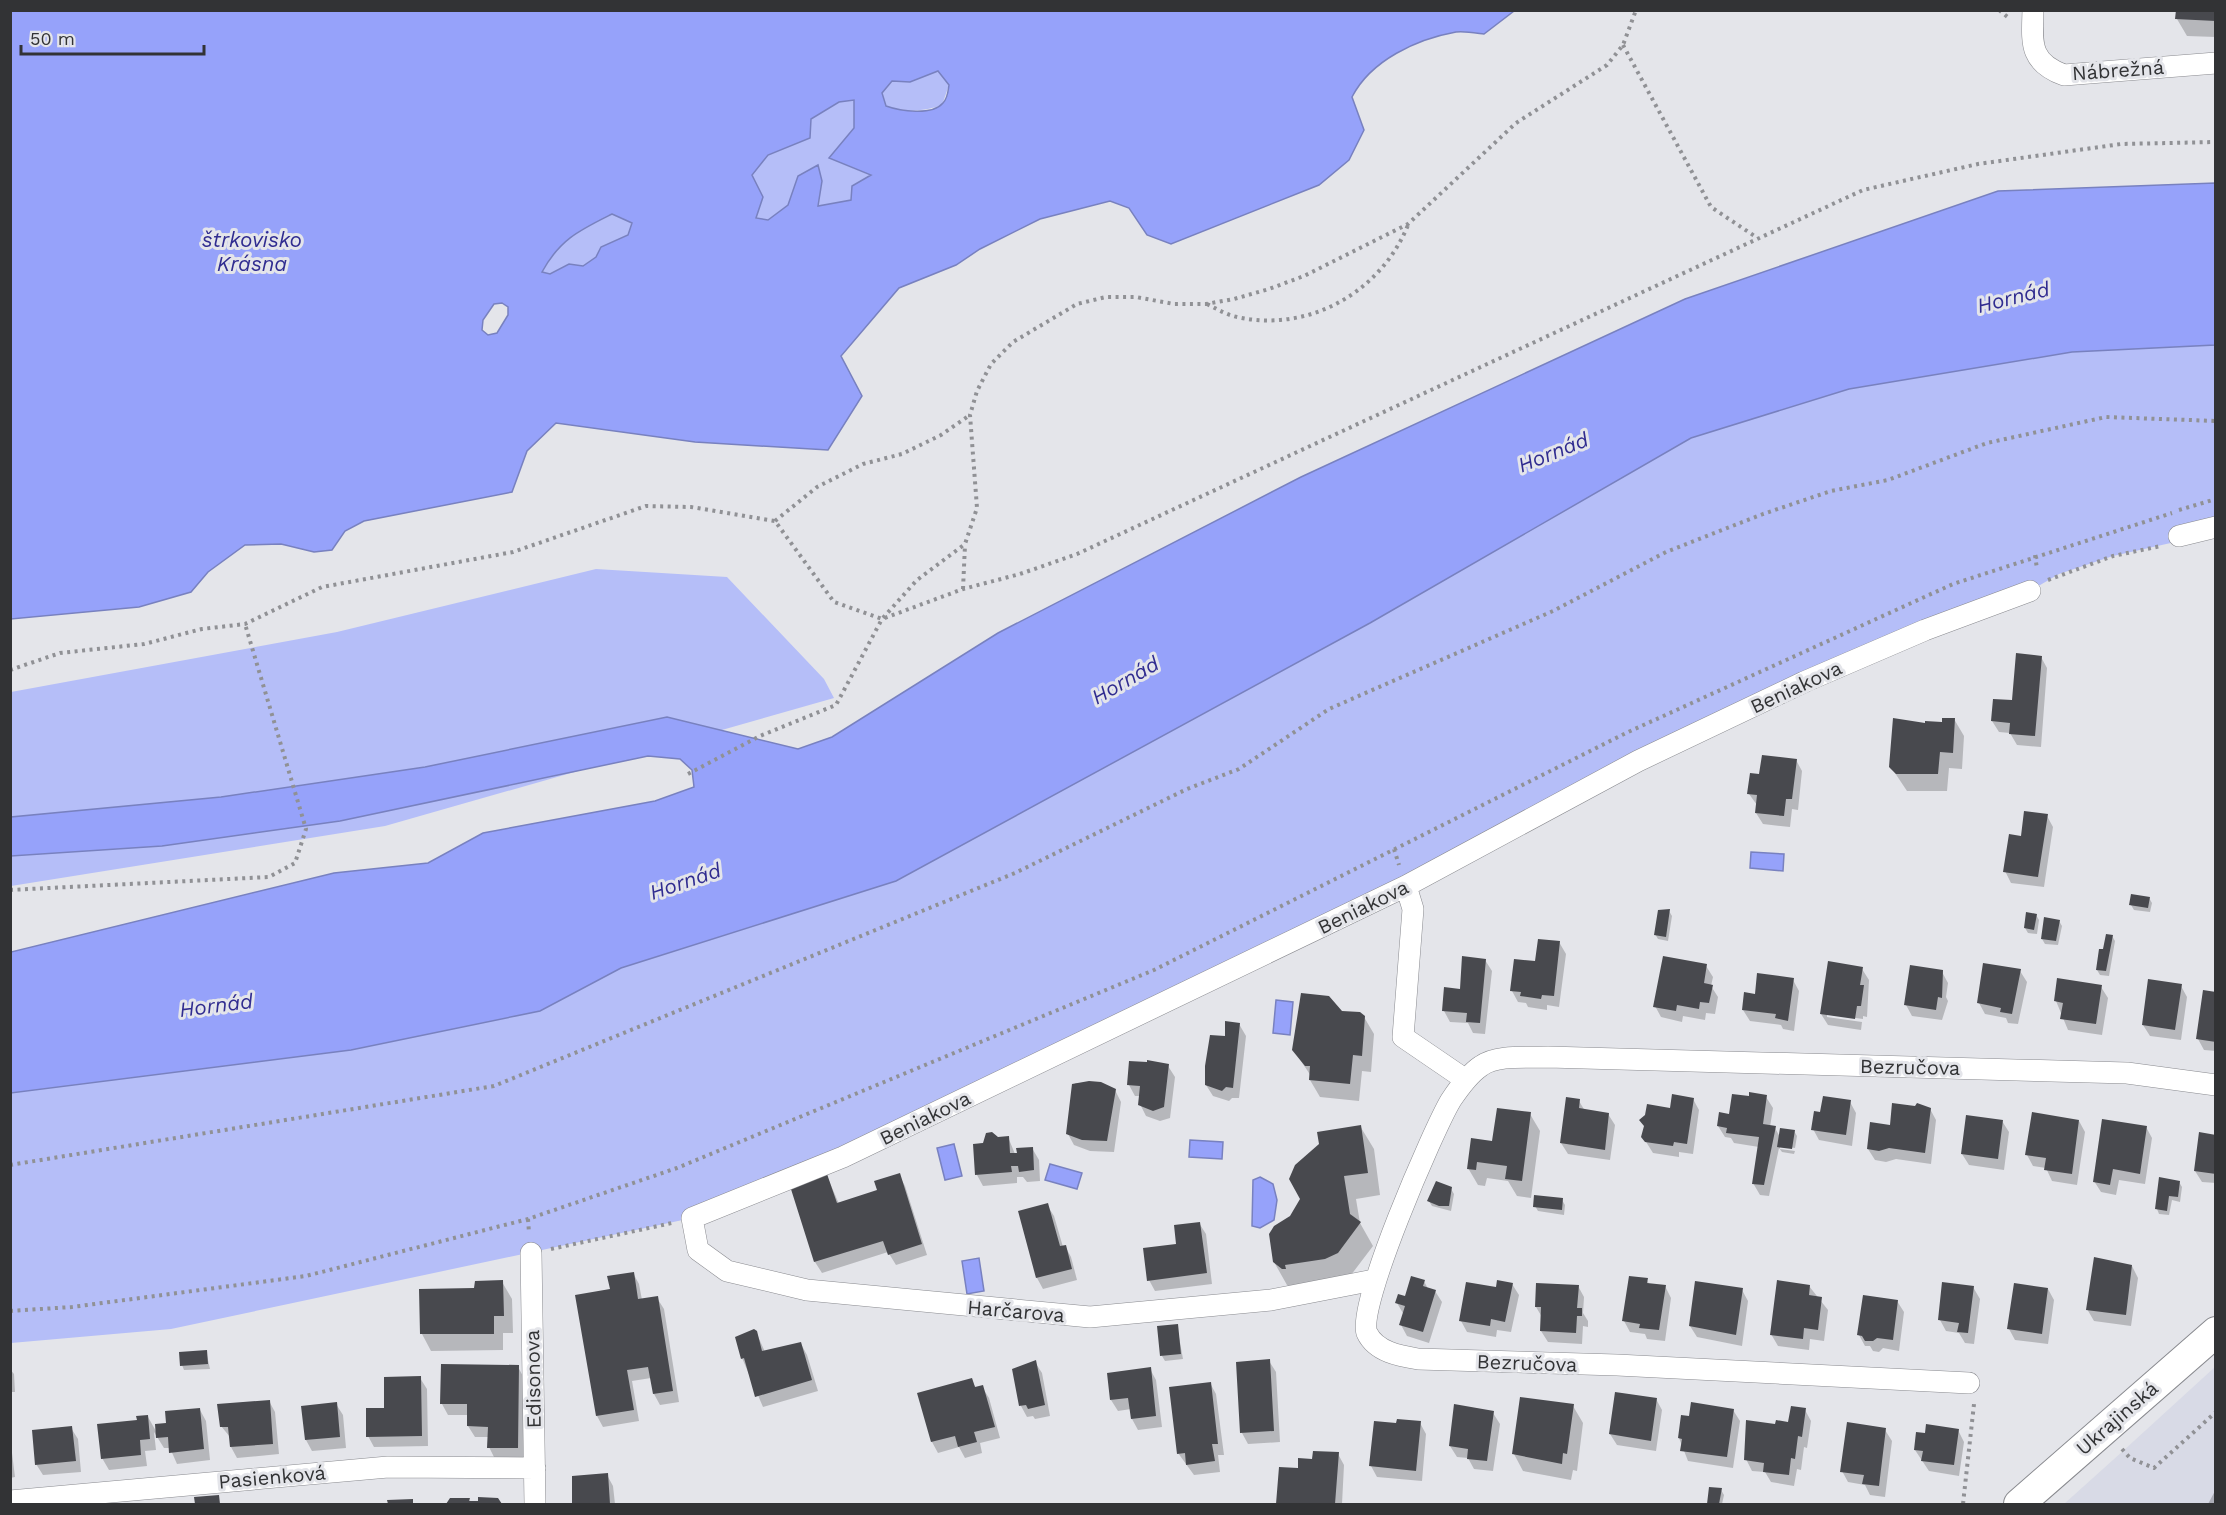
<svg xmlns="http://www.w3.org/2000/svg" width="2226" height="1515" viewBox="0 0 2226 1515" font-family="'Work Sans',sans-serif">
  <rect width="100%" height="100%" fill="#e4e5ea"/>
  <path fill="#d8dae6" d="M2215,1367V1504H2064L2123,1451Z"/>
  <path fill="#b5bef8" d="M938,71L949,85L942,105C924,112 904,112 886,106L882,93L892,81L910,82Z
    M854,99V128L829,158L872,176L851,200L818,206L822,181L818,165L798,176L788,205L768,220L755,218L752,175L768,155L810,138L811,119L839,102Z
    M612,214L632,223L628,235L601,247L596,257L583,266L569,264L550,274L542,272L557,247L573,234Z
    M2215,345V533L2113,556L2059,574L2030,591L1925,630L1406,886L692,1218L171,1329L11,1343L10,1093L351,1050L540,1011L621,968L896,881L1370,623L1691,438L1849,389L2072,352Z
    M596,569L727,577L824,679L834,698L385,826L11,886V692L337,632Z"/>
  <path fill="#96a2fa" stroke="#7881bf" stroke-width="1.5" fill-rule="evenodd" d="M10,11L11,10L1514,11L1484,34C1476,33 1465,31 1456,32C1417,39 1371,60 1352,97L1364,130L1349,160L1319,185L1171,244L1147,235L1129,208L1110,201L1040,219L980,249L956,265L899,288L841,356L862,396L828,450L695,442L556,423L527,451L512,492L364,521L345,531L332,550L314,552L281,544L245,545L208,572L191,592L139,607L11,619ZM938,71L949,85C948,91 948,98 943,103C932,116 900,111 886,106L882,93L892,81L910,82ZM854,100V128L829,158L871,175L852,186L851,200L818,206L822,181L818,165L798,176L788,205L768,220L756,218L763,197L752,175L768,155L810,138L811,119L839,102ZM612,214L632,223L628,235L601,247L596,257L583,266L569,264L550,274L542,272C560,239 580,230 612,214ZM502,303L508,307V315L497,333L488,335L482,330L483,320L494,304Z
    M2215,183V345L2072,352L1849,389L1691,438L1370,623L896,881L621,968L540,1011L351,1050L11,1093V952L334,873L428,863L483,833L655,801L694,787L692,770L680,759L648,756L340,821L162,846L11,856V817L221,797L425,767L667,717L798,749L832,737L998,633L1301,477L1685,299L1998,191Z
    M1751,852L1784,854L1783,871L1750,868Z
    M1276,1000L1293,1002L1290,1035L1273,1033Z
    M1190,1140L1223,1142L1222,1159L1189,1157Z
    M954,1144L962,1176L945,1180L937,1148Z
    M1050,1164L1082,1173L1077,1189L1045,1180Z
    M1260,1177L1273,1184L1277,1200L1274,1220L1260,1228L1252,1226L1253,1180Z
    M979,1258L984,1291L967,1294L962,1261Z"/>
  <path fill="#0003" d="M2216,10V37L2187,36L2177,19Z
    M2041,657L2047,668L2041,747L2017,745L2010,733L1999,732L1992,721L2013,702Z
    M1954,719L1964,736L1962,769L1949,768L1947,791H1907L1891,767L1917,724L1944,723Z
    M1796,760L1802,771L1798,810L1792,809L1790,827L1763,824L1756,813L1757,805L1749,794L1760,776Z
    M2047,816L2053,827L2044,887L2011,883L2005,871L2022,838Z
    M2149,898L2152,903L2150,912L2134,910L2131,905Z
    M1669,911L1672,916L1668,941L1658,939L1655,934Z
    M2036,915L2039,920L2037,934L2028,933L2025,928Z
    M2059,921L2062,926L2058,945L2045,944L2042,939Z
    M2112,936L2115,941L2109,976L2100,975L2097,970Z
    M1559,942L1566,954L1559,1007L1547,1005V1010L1528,1007L1526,1003L1518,1002L1512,991Z
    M1485,960L1492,971L1485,1034L1473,1033L1468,1023L1450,1022L1444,1011Z
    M1706,966L1713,977L1711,986L1718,997L1715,1014L1706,1013L1705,1020L1683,1016L1682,1022L1661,1017L1655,1006Z
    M1862,969L1869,980L1867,1017L1863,1016V1019L1827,1014V1017L1862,1022L1861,1030L1828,1025L1821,1014Z
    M2020,971L2027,982L2018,1024L2008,1023L2006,1018L1985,1014L1979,1003Z
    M1942,972L1948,983L1946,997L1948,1001L1942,1020L1912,1016L1906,1005Z
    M1793,980L1799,991L1794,1031L1783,1029L1781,1025L1750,1021L1743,1010L1756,995Z
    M2181,986L2187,997L2181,1040L2150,1036L2143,1025Z
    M2101,987L2108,998L2102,1035L2068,1030L2056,1001Z
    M2216,993V1051L2204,1050L2198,1039Z
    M1341,1012L1364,1017L1374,1034L1371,1072L1362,1071L1359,1101L1320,1097L1310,1080L1311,1076L1293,1049Z
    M1239,1024L1246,1036L1239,1098H1232L1229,1101L1213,1096L1206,1085L1226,1038Z
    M1148,1064L1168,1066L1175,1077L1170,1118L1160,1121L1146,1116L1140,1104V1096H1135L1129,1085Z
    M1076,1083H1100L1115,1090L1121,1102L1114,1152L1090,1151L1074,1145L1068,1134L1073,1085Z
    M1766,1097L1773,1108L1770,1127L1775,1128L1780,1137L1794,1131L1797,1136L1795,1148L1780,1146V1149L1795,1151L1794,1154L1782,1152L1779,1148L1769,1196L1760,1195L1753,1183L1759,1147L1734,1143L1731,1138L1725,1137L1718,1126L1730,1115Z
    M1693,1099L1699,1110L1693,1154L1679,1152V1157L1653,1153L1643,1137L1672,1109Z
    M1579,1101L1585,1111L1608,1114L1615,1125L1610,1160L1568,1154L1561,1143Z
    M1850,1102L1856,1113L1852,1146L1819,1140L1813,1129L1821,1114Z
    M1930,1109L1936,1120L1931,1164L1896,1159L1886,1162L1875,1160L1868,1149L1891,1127Z
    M1530,1114L1540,1131L1531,1198L1517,1196L1508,1181L1487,1178L1485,1186L1478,1185L1468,1168L1493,1143Z
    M2002,1121L2009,1132L2004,1170L1969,1165L1962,1154Z
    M2079,1121L2085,1132L2077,1185L2052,1181L2046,1168L2033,1166L2027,1155Z
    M1360,1126L1374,1149L1380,1195L1356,1199L1360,1223L1373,1246L1351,1275L1296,1291L1287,1285L1274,1262L1302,1199L1321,1144Z
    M2146,1127L2152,1138L2145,1184L2119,1180L2116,1195L2101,1192L2094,1181Z
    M2216,1136V1183L2202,1182L2195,1171Z
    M1008,1137L1015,1154L1032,1148L1039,1160L1040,1181L1027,1182L1023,1177H1017V1183L983,1186L977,1175L974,1145Z
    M899,1175L905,1186L927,1255L896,1265L888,1252L822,1273L815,1262L791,1187L827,1176L839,1204L879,1191Z
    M2179,1182L2182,1187L2180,1202L2172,1200L2169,1215L2159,1214L2157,1209Z
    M1451,1189L1454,1194L1451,1211L1432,1206L1429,1201Z
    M1562,1200L1565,1205L1564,1215L1538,1211L1535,1206Z
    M1047,1205L1054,1216L1063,1247L1065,1246L1071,1257L1077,1280L1043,1289L1037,1278Z
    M1199,1223L1206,1234L1212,1284L1155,1291L1149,1280Z
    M2132,1266L2138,1278L2131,1326L2094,1321L2087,1309Z
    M633,1273L639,1284L642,1300L657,1298L664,1309L679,1402L660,1405L654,1394L651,1378L632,1381L639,1421L603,1427L597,1416L611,1290Z
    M1647,1280L1649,1284L1665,1286L1671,1298L1665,1341L1647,1339L1645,1334L1630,1332L1624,1321Z
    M1424,1281L1428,1289L1435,1291L1442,1302L1429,1343L1407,1336L1401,1325L1404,1315L1397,1303Z
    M502,1282L512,1299L513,1333H503V1350L431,1351L422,1334L476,1290Z
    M1512,1284L1519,1295L1511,1332L1497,1330L1496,1337L1467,1332L1461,1321L1497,1289Z
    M1578,1286L1584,1297L1583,1313L1588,1321V1327L1583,1326L1582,1344L1548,1342L1541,1331L1542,1317L1536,1307Z
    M1809,1286L1828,1310L1824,1341L1810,1339L1809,1350L1778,1346L1771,1334Z
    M1973,1287L1980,1299L1974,1344L1965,1343L1959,1333L1946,1331L1940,1320Z
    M2048,1289L2054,1300L2048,1344L2015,1340L2009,1329Z
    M1742,1290L1748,1301L1742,1346L1697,1337L1690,1326Z
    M1897,1301L1904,1312L1899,1351L1883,1348L1879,1352L1873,1351L1870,1346H1865L1859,1335Z
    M1177,1326L1183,1359L1165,1361L1162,1356Z
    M756,1332L765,1352L801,1344L807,1355L818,1391L763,1407L742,1358Z
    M206,1351L210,1369L184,1370L182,1365Z
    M1269,1361L1276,1372L1280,1442L1248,1444L1242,1433Z
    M1035,1362L1042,1373L1050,1416L1035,1419L1033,1416L1027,1417L1021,1406L1014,1370Z
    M518,1367L524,1378L523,1459H495L489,1447V1437H475L468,1426V1415H448L442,1404Z
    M10,1369L14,1374L15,1392H10Z
    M1150,1369L1156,1380L1162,1427L1138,1430L1132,1419L1131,1409L1118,1411L1111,1400Z
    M420,1378L427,1389L428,1446L374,1447L368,1436L386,1409Z
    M971,1380L976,1388L982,1387L989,1398L1000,1438L980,1443L982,1453L965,1458L959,1447L938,1453L932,1442L919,1394Z
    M1210,1383L1216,1394L1224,1455H1218L1220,1472L1194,1475L1178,1453Z
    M1656,1399L1662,1410L1656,1451L1617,1445L1610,1434Z
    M269,1401L275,1412L279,1454L237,1458L231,1447L230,1437L221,1426Z
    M336,1404L343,1415L346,1448L312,1451L306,1440L303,1407Z
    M1573,1406L1583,1423L1577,1471L1573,1470L1571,1480L1523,1471L1514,1454Z
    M200,1410L206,1421L210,1460L177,1464L170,1448H164L154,1432L156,1450L145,1451L147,1466L109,1470L102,1458L138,1421L148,1417L157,1433L167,1424Z
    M1733,1410L1740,1421L1733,1468L1688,1461L1679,1438Z
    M1805,1410L1811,1421L1807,1448L1804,1447L1801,1470L1797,1469L1794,1486L1771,1482L1765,1472L1752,1471L1746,1459L1747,1421L1776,1425L1790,1424Z
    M1493,1413L1500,1424L1493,1471L1474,1469L1468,1458L1457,1457L1450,1446Z
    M1420,1423L1426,1434L1422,1481L1377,1477L1371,1466L1398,1425Z
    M71,1428L78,1439L81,1472L43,1475L36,1464Z
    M1885,1430L1892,1441L1885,1497L1870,1495L1865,1485L1848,1482L1842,1471Z
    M1958,1430L1964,1442L1959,1476L1929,1471L1915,1450Z
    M10,1437L15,1477L10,1478Z
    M1338,1454L1344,1465L1342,1504H1278L1280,1469L1299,1470L1314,1461Z
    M607,1475L613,1486L615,1504H573V1497Z
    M1711,1489L1721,1490L1724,1495L1722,1504H1708Z
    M2216,1489V1504H2208Z
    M450,1499H469L471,1502L497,1499L501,1504H447Z"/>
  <path fill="#48494e" d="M2176,10H2216V21L2175,19Z
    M2016,653L2042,656L2035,736L2009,734L2010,723L1991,721L1993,699L2012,700Z
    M1893,718L1925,723V721L1942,722V718H1955L1953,753L1940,752L1938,774H1896L1889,767Z
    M1762,755L1797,759L1792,799H1786L1784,816L1755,813L1757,795L1747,794L1750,773L1759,774Z
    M2024,811L2048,814L2038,877L2003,872L2009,834L2021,836Z
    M2131,894L2150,897L2148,908L2129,905Z
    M1670,909L1666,937L1654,935L1658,910Z
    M2026,912L2037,914L2034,930L2024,928Z
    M2044,917L2060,920L2056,941L2041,939Z
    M2106,934L2113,935L2106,971L2096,970L2099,949H2103Z
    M1538,939L1560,941L1554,996L1542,995L1541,999L1520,996L1521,992L1510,991L1514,959L1535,961Z
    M1462,956L1486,959L1480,1023L1466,1022L1467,1013L1442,1011L1444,987L1460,989Z
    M1663,956L1707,964L1704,983L1713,985L1709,1003L1700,1002L1699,1009L1677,1005L1676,1011L1653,1007Z
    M1828,961L1863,967L1860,985H1864L1861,1006H1857L1855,1019L1820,1014Z
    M1983,963L2021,969L2012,1014L2000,1012L2001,1008L1977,1003Z
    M1910,965L1943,970L1942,998L1938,997L1936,1010L1904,1005Z
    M1757,973L1794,978L1788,1021L1775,1018L1776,1014L1742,1010L1744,992L1755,994Z
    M2057,978L2102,985L2096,1024L2060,1019L2063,1003L2054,1001Z
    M2148,979L2182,984L2175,1030L2142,1025Z
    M2203,990L2216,992V1042L2196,1039Z
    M1301,993L1329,996L1342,1011L1360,1012L1365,1016L1362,1056L1353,1055L1350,1084L1309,1080L1310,1066H1305L1292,1050Z
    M1225,1021L1240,1023L1233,1088L1226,1087L1222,1091L1205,1085V1066L1210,1035L1225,1036Z
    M1147,1060L1169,1064L1164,1107L1153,1111L1138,1105L1140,1086L1127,1085L1129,1061L1147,1062Z
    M1089,1081L1101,1082L1116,1089L1107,1141L1082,1140L1066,1134L1072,1084Z
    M1749,1092L1767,1095L1763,1124L1776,1126L1764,1185L1752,1184L1759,1137L1726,1133L1727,1128L1717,1126L1719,1112L1729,1114L1732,1094L1749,1096Z
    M1672,1094L1694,1098L1687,1144L1674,1142L1673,1146L1645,1142L1641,1137L1644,1126L1639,1120L1645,1115L1647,1104L1670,1108Z
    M1823,1096L1851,1100L1846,1135L1811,1130L1814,1111L1820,1112Z
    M1566,1097L1580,1099L1579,1108L1609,1113L1605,1150L1560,1143Z
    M1892,1103L1915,1106L1917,1103L1931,1108L1925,1153L1889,1148L1879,1151L1867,1149L1870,1122L1890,1125Z
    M1497,1108L1531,1112L1522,1181L1505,1179L1507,1166L1477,1162L1476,1170L1467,1169L1471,1138L1492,1141Z
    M2032,1112L2079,1120L2072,1174L2044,1170L2046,1158L2025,1155Z
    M1966,1115L2003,1120L1998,1159L1961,1154Z
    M2102,1119L2147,1126L2140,1174L2113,1169L2110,1185L2093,1182Z
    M1361,1125L1368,1173L1344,1176L1350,1214L1361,1222L1338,1253L1325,1259L1285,1265L1286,1269H1282L1273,1262L1269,1234L1274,1226L1290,1216L1300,1199L1289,1179L1295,1165L1319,1144L1317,1132Z
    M1780,1128L1795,1130L1792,1149L1777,1147Z
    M992,1132L998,1137L1009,1136L1010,1153H1017L1016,1148L1033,1147L1034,1170L1019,1172L1018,1166H1011L1012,1172L975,1175L973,1144L983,1143L986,1133Z
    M2199,1132L2216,1135V1174L2194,1171Z
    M900,1173L922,1244L888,1255L883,1241L814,1262L790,1186L827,1174L837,1203L877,1190L874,1181Z
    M2159,1177L2180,1181L2178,1197L2169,1196L2167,1211L2155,1209Z
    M1436,1181L1452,1187L1449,1206H1439L1427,1201Z
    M1534,1195L1563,1198L1562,1210L1533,1207Z
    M1048,1203L1060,1246L1066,1245L1072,1269L1036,1278L1018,1211Z
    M1200,1222L1207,1273L1147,1281L1143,1248L1176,1244L1174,1225Z
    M2094,1257L2132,1265L2126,1315L2086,1310Z
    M634,1272L638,1299L658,1296L673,1391L653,1394L648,1367L627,1370L634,1410L596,1416L575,1295L610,1289L607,1276Z
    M1411,1276L1425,1280L1423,1286L1436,1290L1423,1332L1399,1325L1405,1306L1395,1303L1398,1294L1405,1296Z
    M1629,1276L1648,1278L1647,1283L1666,1285L1659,1330L1639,1328L1640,1324L1622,1321Z
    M503,1280L504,1316H494V1334H420L419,1289L474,1288L475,1281Z
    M1497,1280L1513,1283L1505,1322L1491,1319L1490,1326L1459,1321L1466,1282L1496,1287Z
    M1777,1280L1810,1285L1809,1295L1822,1297L1818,1330L1804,1328L1803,1339L1770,1335Z
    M1695,1281L1743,1288L1736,1335L1689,1326Z
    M1942,1282L1974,1286L1968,1333L1957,1332L1959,1323L1938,1320Z
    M1536,1283L1579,1285L1577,1308H1582V1316H1577L1576,1333L1540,1331L1541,1307H1535Z
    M2014,1283L2048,1288L2042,1334L2007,1329Z
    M1863,1295L1898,1300L1893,1340L1877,1338L1873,1341H1865L1862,1336L1857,1335Z
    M1178,1324L1181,1354L1160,1356L1157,1326Z
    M754,1329L757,1331L762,1351L801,1342L812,1380L755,1397L744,1358L741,1359L735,1337Z
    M207,1350L208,1364L180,1366L179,1352Z
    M1270,1359L1274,1431L1240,1433L1236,1362Z
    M1036,1360L1045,1405L1028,1409L1026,1405L1019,1406L1012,1369Z
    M441,1364L519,1365L518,1448H487L488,1427L467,1426V1404H440Z
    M1151,1367L1156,1416L1131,1419L1128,1398L1110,1400L1107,1373Z
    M421,1376L422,1436L366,1437V1408H384V1377Z
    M972,1378L975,1387L983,1385L995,1427L974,1432L977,1442L958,1447L955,1436L931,1442L917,1393Z
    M1211,1382L1218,1444H1212L1215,1461L1186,1465L1185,1453L1177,1454L1169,1387Z
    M1615,1392L1657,1398L1651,1441L1609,1434Z
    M1520,1397L1574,1404L1567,1454L1563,1453L1562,1464L1512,1454Z
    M270,1400L273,1444L230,1447L228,1427H220L217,1404Z
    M337,1402L340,1437L305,1440L301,1406Z
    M1691,1402L1734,1409L1727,1457L1680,1451L1682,1439L1678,1438L1681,1415L1689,1416Z
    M1454,1404L1494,1411L1487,1461L1467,1459L1468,1449L1449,1446Z
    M1791,1406L1806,1408L1802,1437L1798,1436L1795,1459L1791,1458L1789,1475L1763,1472L1764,1463L1744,1460L1746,1420L1775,1424L1776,1420L1788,1422Z
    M200,1408L204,1449L169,1453L168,1437L156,1438L155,1424L166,1423L165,1411Z
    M148,1415L150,1439L140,1440L141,1455L101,1459L97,1424L137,1420L136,1416Z
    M1397,1419L1421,1421L1416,1471L1369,1466L1374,1421L1396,1423Z
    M1847,1422L1886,1428L1879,1486L1862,1484L1864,1475L1840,1472Z
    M1926,1424L1959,1429L1954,1465L1921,1461L1923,1451L1914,1450L1916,1432L1925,1433Z
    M72,1426L76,1461L35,1465L32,1430Z
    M1313,1451L1339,1452L1335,1504H1276L1279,1467L1298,1468V1458L1312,1459Z
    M608,1473L610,1504H572V1476Z
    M1709,1487L1722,1488L1719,1504H1707Z
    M219,1495L220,1504H195L194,1497Z
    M478,1497L498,1498L502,1504H446L450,1498H470L469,1501H478Z
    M413,1499V1504H388L387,1500Z"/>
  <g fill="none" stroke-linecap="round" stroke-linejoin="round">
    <defs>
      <path id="minor" d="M2033,10C2032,43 2029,62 2064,75L2216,63
        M2179,536L2216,527
        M1406,886L1413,909L1403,1037L1466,1080
        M531,1253L535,1504
        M1374,1280L1271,1300L1090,1317L807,1290L727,1271L698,1250L692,1218L843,1157L1406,886L1638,761L1804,682L1925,630L2030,591
        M1969,1383L1617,1365L1418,1359C1400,1356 1376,1352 1367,1333C1355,1310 1434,1128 1451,1100C1459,1088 1469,1074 1481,1066C1497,1054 1529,1058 1548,1057L2127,1073L2216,1085
        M10,1501L388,1467L535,1468"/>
      <path id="secondary" d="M2019,1504L2216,1332"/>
    </defs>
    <use href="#minor" stroke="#898a8f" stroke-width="22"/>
    <use href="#secondary" stroke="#898a8f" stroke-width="32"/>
    <path stroke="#909195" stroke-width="4" stroke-dasharray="3 4.5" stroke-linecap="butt" d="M1999,10L2010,19
      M1623,45L1711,207L1756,237
      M1207,304C1217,309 1227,315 1237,317C1309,333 1381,292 1408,225
      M2179,510L2216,499
      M775,521L817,487L863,464L902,454L941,435L970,415
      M2035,555L2037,569
      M2048,580L2113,556L2161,546
      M963,589L965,545
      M10,670L60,653L144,644L202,629L245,624L322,587L513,552L646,506L691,507L775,521L834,602L882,619L963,589L1020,574L1077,554L1863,190L1978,164L2121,144L2216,142
      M688,774L760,736L836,705L882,619L917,580L965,544L977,508L970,415L977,391L991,364L1013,342L1077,304L1106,297H1136L1174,304H1206L1234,299L1269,289L1304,276L1408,224L1516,123L1607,65L1623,45L1636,10
      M1394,849L1399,865
      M10,890L269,877L295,863L306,829L245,624
      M10,1165L494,1086L1015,873L1187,789L1239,769L1329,709L1553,611L1666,552L1763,514L1831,491L1888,480L1987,443L2106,417L2216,421
      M528,1219L529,1233
      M551,1249L672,1223
      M10,1311L72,1307L306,1276L528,1219L677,1168L1154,970L1626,733L1953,584L2172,513
      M2122,1449L2130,1458L2154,1468L2216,1412
      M1963,1504L1974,1404"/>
    <use href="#minor" stroke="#fff" stroke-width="21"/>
    <use href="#secondary" stroke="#fff" stroke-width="30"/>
  </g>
  <g text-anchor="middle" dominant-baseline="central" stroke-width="6" stroke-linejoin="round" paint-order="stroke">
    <g font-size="20" fill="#323335" stroke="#e4e5ea">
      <text transform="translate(2118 70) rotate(-4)">Nábrežná</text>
      <text transform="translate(1796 687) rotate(-25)">Beniakova</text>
      <text transform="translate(1363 907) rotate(-26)">Beniakova</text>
      <text transform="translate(1910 1067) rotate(1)">Bezručova</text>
      <text transform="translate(925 1118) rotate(-26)">Beniakova</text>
      <text transform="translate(1016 1311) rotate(5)">Harčarova</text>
      <text transform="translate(1527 1363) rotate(2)">Bezručova</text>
      <text transform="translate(533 1379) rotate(-91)">Edisonova</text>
      <text transform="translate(2117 1418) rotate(-41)">Ukrajinská</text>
      <text transform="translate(272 1477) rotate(-5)">Pasienková</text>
    </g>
    <g font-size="21" font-style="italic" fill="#302c90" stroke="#e4e5ea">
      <text x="252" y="239">štrkovisko<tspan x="252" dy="24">Krásna</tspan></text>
      <text transform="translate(2013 297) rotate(-14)">Hornád</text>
      <text transform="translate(1553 452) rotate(-22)">Hornád</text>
      <text transform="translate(1125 680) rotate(-30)">Hornád</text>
      <text transform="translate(685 881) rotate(-19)">Hornád</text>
      <text transform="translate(216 1005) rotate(-7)">Hornád</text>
    </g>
  </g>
  <rect width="2226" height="1515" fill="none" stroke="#323335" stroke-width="24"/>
  <path d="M21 45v9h183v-9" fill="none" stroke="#323335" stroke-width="3"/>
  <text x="30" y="45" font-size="18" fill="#323335" stroke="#e4e5ea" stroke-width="4.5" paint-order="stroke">50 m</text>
</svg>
